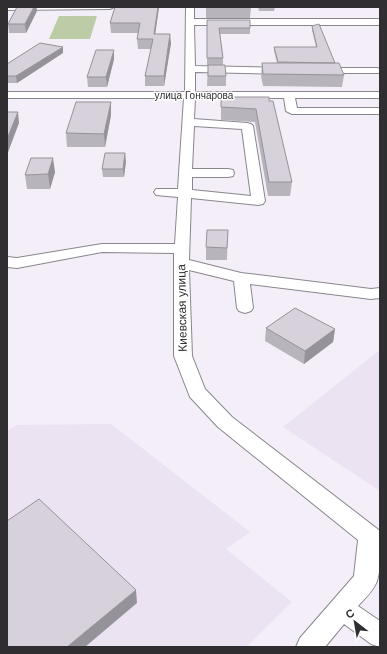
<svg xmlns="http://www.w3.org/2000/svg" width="387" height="654" viewBox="0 0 387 654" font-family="Arial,sans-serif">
  <rect width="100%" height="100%" fill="#f3eef7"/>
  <path fill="#ebe2f2" d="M380,350V491L283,427Z
    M111,424L250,532L226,549L292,602L246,647H7V431L17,425Z"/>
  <path fill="#bccca7" d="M59,16H97L90,39H49Z"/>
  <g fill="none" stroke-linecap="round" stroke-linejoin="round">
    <defs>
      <path id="minor" d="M7,7H114L110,9L7,10Z
        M186,7H194V19H380V25H194L195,66L284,68L289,71L284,74L195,72V92H380V98H295L297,108H380V114H292L286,111L284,98H195L194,119L247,123L251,124L253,126L265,201L263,204L258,205L191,198L189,260L241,273L371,289L380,288V298L371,299L250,284L253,308L251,311L245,313L239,311L237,308L234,281L189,270L192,356L205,389L232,417L380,531C380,547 382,565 377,581C374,590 365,598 358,606L380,621V647L371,644L344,624L325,647H296L300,638L354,576L358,540L218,427L190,397L174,356V253L102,252L17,268L7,267V257L17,258L102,244H175L178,197L156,195L154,192L156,189H178L184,98H7V92H185ZM194,126L242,129L251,196L192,190V177H228L233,176L234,173L233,170L228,169H192Z
        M320,68H377L380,69V73H316L315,71Z"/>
    </defs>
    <use href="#minor" stroke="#8a868e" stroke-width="2"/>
    <use href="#minor" fill="#fff" fill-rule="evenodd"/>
  </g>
  <path fill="#b8b4bb" d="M17,7H37V11L26,33H9L8,24Z
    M115,7H159L155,34L171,43L164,86H145V76L151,49H138L137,39L139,33H111L110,23Z
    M206,7H251L250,18H206Z
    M258,7H275L274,11H259Z
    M207,20H250V34H220L223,58V65L226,76V86H207L208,65H207Z
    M312,26L335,63L344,75L342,87L263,86L261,76L262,63H277L274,51V47H316L312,30Z
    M63,53L17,83H7V64Z
    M114,59L107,87H88L87,77Z
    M221,97L269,101L292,182L290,196H268L255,122L221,120Z
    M111,115L105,147H67L66,133Z
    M126,161L124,177H103L102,169Z
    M55,172L50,189H27L25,175Z
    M228,230L227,260H206V247Z
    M266,328L335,329L333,342L304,364L265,341Z"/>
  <path fill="#969299" d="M34,7H36L37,11L26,33L25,24Z
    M158,7H159L154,43V34Z
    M170,34L171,43L164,86V76Z
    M63,47V53L17,83L16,76Z
    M114,50V59L107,87L106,77Z
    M111,102V115L105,147L104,134Z
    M18,112L19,123L7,155V139Z
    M125,153L126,161L124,177L123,169Z
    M53,158L55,172L50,189L48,174Z
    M335,329L333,342L304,364L305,351Z
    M136,590L137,603L85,647H67Z"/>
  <path fill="#d6d1da" stroke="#969299" d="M17,7H34L25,24H8Z
    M115,7H158L154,34H170L164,76H145L153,39H137L140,23H110Z
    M207,20H250V28H219L223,58H207Z
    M319,24L335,63L278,62L274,47H317L312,26Z
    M40,43L63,47L16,76H7V64Z
    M96,50H114L106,77H87Z
    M262,63H339L344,75L263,74Z
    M208,65H225L226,76H208Z
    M221,97H269V101H273L292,182H269L256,109L221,107Z
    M76,102H111L104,134L66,133Z
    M7,112H18L7,139Z
    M105,153H125L123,169H102Z
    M31,158H53L48,174L25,175Z
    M207,230H228L227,248L206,247Z
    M295,308L335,329L305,351L266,328Z
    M39,499L136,590L67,647H7V521Z"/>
  <g text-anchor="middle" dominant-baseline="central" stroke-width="3" stroke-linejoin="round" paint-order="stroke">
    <g font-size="10" fill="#302e31" stroke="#fff">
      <text x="194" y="95">улица Гончарова</text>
    </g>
    <g font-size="12" fill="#302e31" stroke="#fff">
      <text transform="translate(182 308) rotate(-91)">Киевская улица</text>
    </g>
  </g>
  <rect width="387" height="654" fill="none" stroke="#302e31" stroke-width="16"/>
  <g transform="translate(355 622) rotate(329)" stroke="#ffffff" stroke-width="3" paint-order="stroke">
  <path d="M0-3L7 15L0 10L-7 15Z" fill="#302e31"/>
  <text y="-6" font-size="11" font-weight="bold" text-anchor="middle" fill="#302e31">С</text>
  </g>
</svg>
